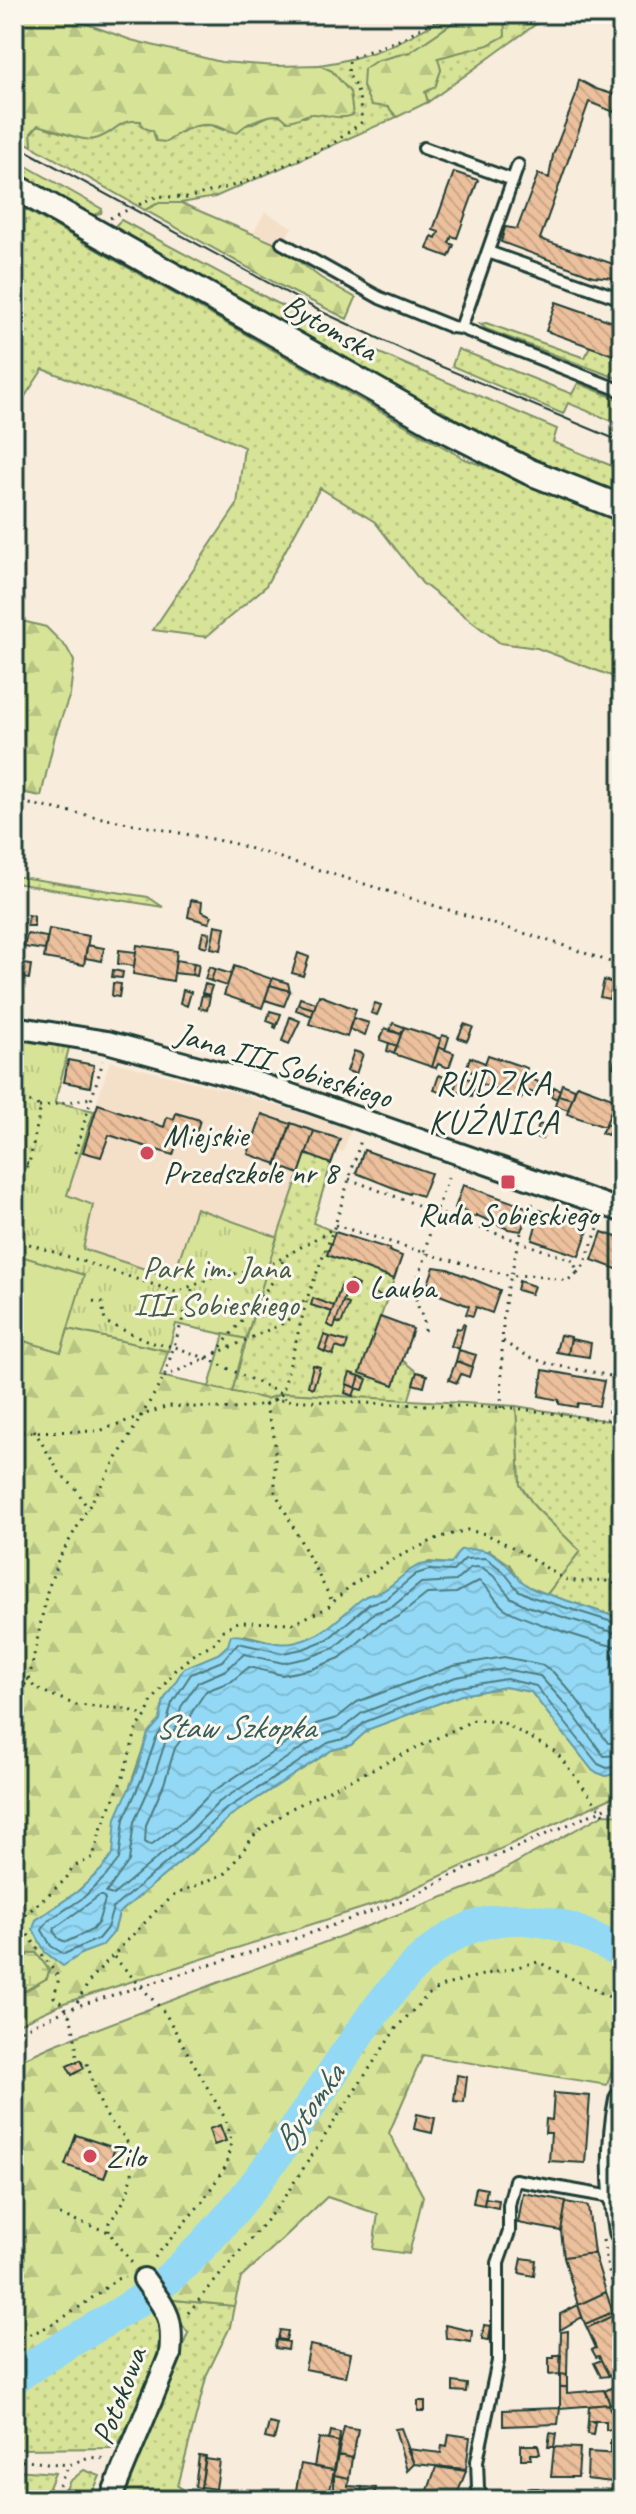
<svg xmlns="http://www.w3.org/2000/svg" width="636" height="2514" viewBox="0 0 636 2514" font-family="Caveat,sans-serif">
  <defs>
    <pattern id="grass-dots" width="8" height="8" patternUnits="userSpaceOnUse" patternTransform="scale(2)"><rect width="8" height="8" fill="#d7e497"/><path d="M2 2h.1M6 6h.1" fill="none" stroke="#b8c483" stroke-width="1.8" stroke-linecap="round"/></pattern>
    <pattern id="forest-firs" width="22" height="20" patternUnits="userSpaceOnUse" patternTransform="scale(2)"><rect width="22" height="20" fill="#d7e497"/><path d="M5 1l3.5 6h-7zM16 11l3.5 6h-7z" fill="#b8c483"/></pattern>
    <pattern id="wetland-marsh" width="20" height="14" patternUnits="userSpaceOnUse" patternTransform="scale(2)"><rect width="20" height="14" fill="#d7e497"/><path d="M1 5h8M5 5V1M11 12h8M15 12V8" fill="none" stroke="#b8c483"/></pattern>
    <pattern id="park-tufts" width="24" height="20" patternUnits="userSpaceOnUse" patternTransform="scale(2)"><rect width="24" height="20" fill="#d7e497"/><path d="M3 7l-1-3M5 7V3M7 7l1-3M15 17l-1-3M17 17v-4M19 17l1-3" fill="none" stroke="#b8c483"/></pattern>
    <pattern id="water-waves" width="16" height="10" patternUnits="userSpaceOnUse" patternTransform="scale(2)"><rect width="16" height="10" fill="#93d9f5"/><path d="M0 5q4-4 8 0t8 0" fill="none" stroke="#7ebbd3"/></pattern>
    <pattern id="building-back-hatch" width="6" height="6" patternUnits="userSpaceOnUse" patternTransform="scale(2)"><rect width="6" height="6" fill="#ecc09c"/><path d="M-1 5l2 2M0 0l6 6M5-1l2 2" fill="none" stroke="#caa687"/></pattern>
  </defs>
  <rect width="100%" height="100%" fill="#f8ecdc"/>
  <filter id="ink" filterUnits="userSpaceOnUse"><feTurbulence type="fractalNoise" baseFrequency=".0125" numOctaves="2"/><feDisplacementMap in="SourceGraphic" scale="16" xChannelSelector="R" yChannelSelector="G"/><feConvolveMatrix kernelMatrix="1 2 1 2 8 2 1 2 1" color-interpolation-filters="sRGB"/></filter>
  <g filter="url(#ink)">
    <path fill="#f4dfc9" d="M265,212L292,227L281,247L254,232Z
      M110,1061L233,1092L351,1129L343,1152L310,1142L277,1237L196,1208L173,1278L83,1249L67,1195Z"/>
    <path fill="url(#grass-dots)" stroke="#7b9066" stroke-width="2" d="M452,14H466L410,52L376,61L388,107L397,117L215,197L181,203H159L145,210L32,146L31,133L38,125C51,128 82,142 94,139C115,133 116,118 141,121L143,127L153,131L176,134L195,126L211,125L223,130L251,124L271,115L305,117L350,92L332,71L319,65C375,57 403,41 452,14Z
      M504,14H550L428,102L425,92L435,86L441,70L437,58L457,52L503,24Z
      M14,159L102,209L101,213L89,216L14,175Z
      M14,203L465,459L622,519V680L537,648L500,643L422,583L375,522L320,488L265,587L206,637L153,630L237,505L244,447L210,432L43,369L14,413Z
      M121,220L269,299L356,343L557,429L553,442L622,470V496L538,464L495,444L112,229Z
      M486,323L585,358L590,346L622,358V380L486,329L480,324Z
      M458,349L572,394L578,383L622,401V425L568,403L563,414L452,366Z
      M14,876L148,897L163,907L14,883Z
      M306,1154L331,1164L313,1223L335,1232L327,1255L394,1279L361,1373L394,1385L402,1360L417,1372L408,1402L285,1393L266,1399L232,1392L263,1279Z
      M516,1406L622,1423V1619L547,1594L580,1551L535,1507L520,1485Z
      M165,2299L234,2306L230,2327L207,2374L178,2486L189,2493L214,2500H122L188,2333Z
      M149,2302L163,2326L153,2374L129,2426L115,2448L14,2449V2390L51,2369Z
      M14,2470L55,2473L44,2500H14Z
      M84,2470L100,2476L89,2500H62L69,2482Z"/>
    <path fill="url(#forest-firs)" stroke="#7b9066" stroke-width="2" d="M14,14H59L131,40L221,62L277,66L319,65L332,71L350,92L353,115C337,121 327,113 312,114C305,114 296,121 287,121L280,115C266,114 245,123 237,133C228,131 219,126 211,125C195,123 178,132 167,142L156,141L153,131L142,127L141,121C117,118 116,134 95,139C82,142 52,128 38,125L31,133L32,146L14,136Z
      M466,14H504L505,36L488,45L438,58L441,70L435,87L425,92L428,102L397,117L388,107L371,105L363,87L364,69L376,61L410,52Z
      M159,203H181L274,243L321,278L356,298L347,319L279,285L145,210Z
      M14,619L46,627L67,648L74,661L70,694L55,736L41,796L14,791Z
      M68,1329L168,1351L160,1376L266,1399L285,1393L516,1406L520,1485L535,1507L580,1551L547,1594L522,1584L509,1564L489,1550L451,1564L429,1562L381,1593L366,1596L324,1632L301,1642L284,1645L245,1635L218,1654L185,1668L164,1700L160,1720L148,1734L128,1792L113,1854L101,1870L77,1892L36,1920L45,1952L62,1965L114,1932L119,1913L205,1841L230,1816L332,1750L351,1745L369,1729L461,1695L505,1687L531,1692L593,1771L606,1776L622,1772V1793L391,1899L64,2003L14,2026V1997L47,1978L49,1970L36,1953H30L14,1965V1338L61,1351Z
      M604,1814L622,1815V2041L607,2085L423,2055L389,2133L423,2196L409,2254L373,2249L378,2214L327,2197L241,2278L234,2306L165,2299L148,2285L14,2371V2063L54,2045L478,1884Z"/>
    <path fill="url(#wetland-marsh)" stroke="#7b9066" stroke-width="2" d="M30,1953H36L49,1970L47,1978L14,1997V1965Z"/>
    <path fill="url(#park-tufts)" stroke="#7b9066" stroke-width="2" d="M14,1039L47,1045L70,1044L55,1102L94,1111L67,1195L93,1205L83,1249L173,1278L196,1208L277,1237L246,1339L176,1324L168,1351L68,1329L61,1352L14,1338Z"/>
    <path fill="#d7e497" stroke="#7b9066" stroke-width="2" d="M14,1254L84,1275L61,1352L14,1338Z
      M224,1334L246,1339L232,1392L209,1387Z"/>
    <path fill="url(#water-waves)" stroke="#659ba8" stroke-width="2" d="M476,1549C507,1552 511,1579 535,1590L622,1619V1772L606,1776L593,1771L531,1692L505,1687L461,1695L369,1729L351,1745L332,1750L230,1816L205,1841L119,1913L114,1932L102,1946L83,1953L63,1966L45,1952L33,1929L36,1920L77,1892L101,1870L113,1854L116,1818L136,1773L148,1734L160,1720L164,1700L184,1668L218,1654L228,1645L231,1635C253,1635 276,1648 297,1642C326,1635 341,1615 363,1598C370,1593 379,1594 386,1589C415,1568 411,1561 451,1564L460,1550Z"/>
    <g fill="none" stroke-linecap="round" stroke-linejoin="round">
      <path stroke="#4d7b81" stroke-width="2" d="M622,1625L532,1597L518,1590L503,1571L486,1558L465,1559L453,1571L429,1570L416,1574L386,1599L369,1604L328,1639L303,1649L283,1653L238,1643L222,1661L191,1674L172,1703L167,1722L156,1738L143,1776L124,1819L119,1859L106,1876L83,1898L48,1921L42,1930L51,1946L64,1954L98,1939L107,1928L113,1908L199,1835L225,1810L328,1743L347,1738L365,1722L427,1698L459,1687L506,1679L536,1686L598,1764L607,1768L622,1765
        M622,1635L527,1606L510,1597L496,1578L483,1568L476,1567L470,1568L456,1581L421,1583L392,1607L374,1613L334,1648L307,1658L283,1663L244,1654L226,1670L198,1682L181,1707L177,1726L165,1743L153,1780L134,1822L129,1861L106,1893L113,1895L193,1828L219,1802L322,1735L342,1729L362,1713L456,1677L504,1669L540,1676L567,1706L604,1756L622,1755
        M622,1647C605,1647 518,1618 504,1608C494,1600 490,1588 479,1581L456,1593L427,1594L398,1617L380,1624L340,1658L312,1669L282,1675L249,1667L232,1681L206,1691L192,1712L188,1730L175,1748L164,1784L146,1825L145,1843L151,1845L185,1819L212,1792L316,1724L337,1718L357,1702L453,1666L504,1657L543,1665L553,1672L575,1697L608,1743H622
        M99,1896H103L105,1900L98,1923L92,1930L66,1942L59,1939L54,1932L55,1928Z"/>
      <path stroke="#93d9f5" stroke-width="32" d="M14,2379C56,2347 104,2325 147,2295C171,2279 194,2255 214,2233C257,2186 293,2132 329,2078C407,1962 471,1865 622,1953"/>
    </g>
    <path fill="url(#building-back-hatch)" stroke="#1f3d34" stroke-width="2" d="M579,80L596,89L622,97V115L589,102L540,239L622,267V285L613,281L614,278L593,276L501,242L505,227L517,229L538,174L549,178L553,155L575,98Z
      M454,172L478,180L457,238L452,236L449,243L454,245L449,257L427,249L432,236L436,238L439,232L433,230Z
      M556,302L622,325V358L546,331Z
      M191,900L202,902L201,911L212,916L209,923L188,917Z
      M28,915L34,916V926H27Z
      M215,925L225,927L221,950L211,948Z
      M49,929L89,936L84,965L44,958Z
      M203,932L210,933L207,947L200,945Z
      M27,934L47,937L45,950L24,947Z
      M87,945L104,948L102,961L85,958Z
      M137,945L177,951L173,981L133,974Z
      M119,950L136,952L134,966L118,964Z
      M298,953L309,957L303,976L292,973Z
      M176,960L194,963L192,975L174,973Z
      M194,963L199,964L197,976L192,975Z
      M23,964L31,965L29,979L21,978Z
      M234,966L272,979L262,1008L224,995Z
      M209,967L215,969L211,981L205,979Z
      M215,969L231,974L227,986L211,981Z
      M113,970L123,972L122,978L112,977Z
      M273,978L288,983L290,991L270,985Z
      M604,980L613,983L609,999L600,997Z
      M113,983L121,984L119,997L112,996Z
      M205,984L212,986L209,995L202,993Z
      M270,985L290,991L284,1006L265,1000Z
      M183,990L191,992L187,1006L180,1003Z
      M202,995L210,997L207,1010L199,1008Z
      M319,995L356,1009L347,1037L309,1024Z
      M300,998L316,1003L314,1009L298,1004Z
      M375,1003L381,1005L377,1015L371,1013Z
      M298,1004L314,1009L312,1016L296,1010Z
      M270,1011L281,1014L276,1028L274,1027L275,1024L267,1021Z
      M290,1017L300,1021L289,1044L282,1041Z
      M353,1018L369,1023L365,1035L349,1029Z
      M393,1023L404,1027L401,1034L390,1031Z
      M464,1024L473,1027L467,1041L458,1038Z
      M404,1027L441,1039L432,1067L394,1054Z
      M385,1028L401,1034L397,1046L380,1040Z
      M442,1035L449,1037L445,1050L438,1047Z
      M389,1043L397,1046L394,1054L387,1051Z
      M438,1047L454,1053L449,1068L438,1064L436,1068L432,1067Z
      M354,1051L363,1054L356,1074L347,1071Z
      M488,1055L527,1068L516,1096L478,1083Z
      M616,1056L622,1058L620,1070L613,1067Z
      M470,1057L485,1063L481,1075L466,1070Z
      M68,1060L94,1065L90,1087L64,1082Z
      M439,1075L449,1079L444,1094L434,1090Z
      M458,1076L477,1081L472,1096L454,1091Z
      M523,1076L539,1082L535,1094L519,1088Z
      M562,1084L575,1089L572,1099L558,1095Z
      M577,1085L615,1099L605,1127L567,1114Z
      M554,1087L560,1090L557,1099L551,1096Z
      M519,1088L534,1093L532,1097L523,1094L521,1099L512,1096H516Z
      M558,1095L572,1099L568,1110L555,1105Z
      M614,1103L622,1106V1118L610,1114Z
      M98,1104L164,1127L167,1117L174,1119L176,1113L200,1120L195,1137L180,1133L173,1155L109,1135L101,1157L83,1152Z
      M262,1114L291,1124L277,1164L248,1154Z
      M610,1114L622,1118L620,1129L606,1124Z
      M291,1123L314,1131L299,1174L276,1165Z
      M539,1124L547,1127L542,1139L535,1137Z
      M606,1124L611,1126L608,1135L601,1133Z
      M314,1131L340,1139L331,1164L306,1154Z
      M364,1150L431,1173L422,1196L410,1192L409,1194L356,1173Z
      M463,1185L529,1208L521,1231L508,1229L476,1215V1217L467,1215L468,1212L455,1208Z
      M540,1210L589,1227L579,1256L532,1240Z
      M335,1232L390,1249L389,1251L402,1256L394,1279L327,1255Z
      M602,1232L622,1239V1271L592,1260Z
      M434,1267L448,1269L500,1290L492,1313L476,1307L473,1316L466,1314L469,1306L426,1290Z
      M350,1281L358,1285L355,1293L347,1290Z
      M519,1281L534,1286L531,1294L517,1290Z
      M341,1287L347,1290L334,1328L327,1325Z
      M374,1292L380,1296L375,1304L368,1300Z
      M313,1298L334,1306L332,1312L311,1305Z
      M343,1302L349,1304L341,1324L336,1322Z
      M380,1317L413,1329L394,1385L360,1373Z
      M463,1324L465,1325L459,1349L451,1346L457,1328L461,1329Z
      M324,1335L330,1337L325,1352L319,1349Z
      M560,1335L571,1337L568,1354L556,1352Z
      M330,1337L348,1342L345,1350L336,1347L333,1355L325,1352Z
      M571,1339L591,1343L589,1357L568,1354Z
      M459,1350L476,1355L472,1367L456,1361Z
      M456,1361L472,1367L469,1377L461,1374L457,1383L449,1380Z
      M313,1365L320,1367L313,1388L308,1386Z
      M543,1370L604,1381L599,1406L578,1403L577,1407L559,1404V1400L539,1396Z
      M417,1372L427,1375L424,1387L413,1384Z
      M350,1373L360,1376L356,1388L346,1384Z
      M622,1373V1414L615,1413Z
      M360,1376L367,1379L363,1390L356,1388Z
      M347,1384L356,1388L353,1396L345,1393Z
      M80,2060L84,2068L72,2075L67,2066Z
      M457,2075L467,2077L464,2102L454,2101Z
      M554,2093L590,2096L585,2163L549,2161L551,2133H545L546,2119L552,2120Z
      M417,2114L435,2118L432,2133L414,2129Z
      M220,2125L226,2141L214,2145L209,2129Z
      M76,2135L115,2148L104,2178L65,2165Z
      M476,2187L487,2189L484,2205L473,2203Z
      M523,2193L566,2201L561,2231L518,2223Z
      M485,2198L499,2200L498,2208L484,2205Z
      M566,2202L588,2206L594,2253L564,2257L561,2231Z
      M594,2253L606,2292L578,2305L564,2257Z
      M522,2258L536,2260L534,2276L519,2273Z
      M606,2292L613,2312L585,2324L578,2305Z
      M578,2305L582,2317L560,2330V2314Z
      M613,2312L614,2315L587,2328L585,2324Z
      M614,2315L622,2332V2370L609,2376L599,2356L596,2357L592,2350L596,2348L587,2328Z
      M445,2325L472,2331L471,2342L446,2338Z
      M484,2325L491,2326L489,2340L482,2339Z
      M280,2330L288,2331L286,2340L278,2339Z
      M568,2331L567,2375L560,2374L561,2332Z
      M276,2340L289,2342L288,2350L275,2348Z
      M310,2345L351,2353L346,2377L305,2369Z
      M554,2355H561L560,2374L549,2375V2358H554Z
      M601,2360L609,2376L601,2377L594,2363Z
      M560,2374L567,2375V2387H560Z
      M453,2382L467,2384L466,2392L453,2391Z
      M616,2385L622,2399L610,2404L605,2391Z
      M560,2387H567V2393L604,2390L610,2404L560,2408Z
      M418,2401H425V2411H418Z
      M608,2404L619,2428L606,2430V2421H588L589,2406Z
      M560,2408L558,2424L503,2426V2410Z
      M588,2421L595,2422L593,2435L587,2434Z
      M269,2423L278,2425L274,2440L265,2438Z
      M344,2427L358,2429L353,2458L338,2455Z
      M401,2428L414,2464L407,2471L395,2429Z
      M331,2431L340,2433L339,2442L329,2440Z
      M550,2433L556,2434L554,2447H548Z
      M449,2434L470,2437L466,2469L414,2464L407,2449L441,2453L442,2445L447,2446Z
      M319,2438L339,2442L334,2470L314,2467Z
      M610,2440L620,2441L619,2454L610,2453Z
      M521,2445H538L540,2454H531V2459H521Z
      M554,2447L580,2448L578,2477H551Z
      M588,2452L619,2454L612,2482L587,2479Z
      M338,2455L352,2458L349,2478L334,2475Z
      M199,2456L206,2457L201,2488L195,2487Z
      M205,2459L220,2461L216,2489L201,2487Z
      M301,2464L334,2470L329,2496L296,2490Z
      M436,2467L466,2471L455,2500L425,2499Z
      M334,2475L349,2478L348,2486L362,2487L360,2500L334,2498Z
      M362,2487L376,2488L373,2500H360Z
      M216,2490L231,2493L230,2500L214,2499Z
      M383,2493L402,2500H382Z"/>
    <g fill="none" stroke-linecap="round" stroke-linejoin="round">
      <defs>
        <path id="service" d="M424,148L513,180
          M518,165L461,328L622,391
          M282,243L380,298L452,327L461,328
          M488,252L622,299
          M482,2500L478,2488L477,2461L498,2361V2263L509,2232V2205L515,2180L617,2198"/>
        <path id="minor" d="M14,1027L107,1042L257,1083L622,1211
          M110,2500L170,2355C174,2315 166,2310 144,2279
          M531,2500H537"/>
        <path id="tertiary" d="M14,186L441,427L530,472L622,508
          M622,2100C613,2144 614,2187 622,2231"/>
      </defs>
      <use href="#service" stroke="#1f3d34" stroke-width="16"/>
      <use href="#minor" stroke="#1f3d34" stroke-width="26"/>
      <use href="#tertiary" stroke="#1f3d34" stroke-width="30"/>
      <path stroke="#1f3d34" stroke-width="3" stroke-dasharray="2 6" stroke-linecap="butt" d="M110,218L158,196L186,198L243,183L331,145L362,122L359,95L348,73L350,58L399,40L446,14
        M14,801L232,843L559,944L622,966
        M14,1098L37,1104L40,1111L29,1164L14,1183
        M39,1107L91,1098
        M75,1153L103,1061
        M14,1154L19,1161L29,1164
        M14,1167L19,1161
        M349,1179L436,1212L450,1172
        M335,1225L423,1252
        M14,1239L176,1292L218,1276L261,1270L334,1228
        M577,1273L584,1265L600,1223
        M93,1301L102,1303L105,1322L153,1343L175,1347L208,1359L282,1394L286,1400
        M424,1331C426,1318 418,1311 416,1299C414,1284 422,1267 427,1253
        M503,1341C544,1371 570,1365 614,1377L607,1421L622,1423
        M216,1353L274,1280L285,1256
        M164,1377L286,1322L308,1296L335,1225L361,1140
        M614,1377L622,1355
        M274,1400L282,1394L307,1299
        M265,1404L275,1440V1492L332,1601
        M501,1408C503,1368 499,1314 511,1276L536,1275L567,1281L577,1273L574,1261L436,1212L424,1253L511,1276L518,1241L534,1200
        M34,1430L59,1472L77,1490L88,1509
        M14,1432L99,1431L168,1406L237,1409L265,1404L274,1400L514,1408L607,1421
        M14,1670L29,1680L35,1688L76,1705L127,1709L146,1716
        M14,1697L29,1680L47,1592L58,1560L164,1377L193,1287
        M14,1928L26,1932L59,1978L54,1997C75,2011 76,2041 77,2065L86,2061C92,2078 97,2099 106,2115C111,2124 121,2131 126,2140C141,2165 128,2202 109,2222V2232
        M17,1929L23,1917L66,1879L72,1868L93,1857L100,1832L123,1777L137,1728L146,1716L151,1703L175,1670L194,1654L216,1642L223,1630L238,1622L294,1623L327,1608L350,1586L398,1557L438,1538L467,1530L486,1534L516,1549L564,1579L581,1582L603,1580L622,1586
        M114,1957L165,2013L226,2120L231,2142L226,2166L202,2202L151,2262
        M69,2016L92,1977L158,1909L176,1894L226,1873L256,1833L292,1808L474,1720L502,1722L556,1752L604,1814
        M14,2033L74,2007L297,1938L409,1898L451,1876L622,1801
        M613,2081L622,2051
        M60,2215L109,2232L132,2263
        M603,2240L608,2269L622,2310
        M188,2313L279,2205L397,2027L428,1995L440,1987L466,1979L538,1962L622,2003
        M14,2339C53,2330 85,2303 117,2279L125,2277
        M14,2460L69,2465
        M554,2491L622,2493
        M494,2494L514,2492
        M132,2497L177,2500
        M52,2500L69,2465L89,2457L106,2459"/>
      <use href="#service" stroke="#fbf7ec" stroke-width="10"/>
      <use href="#minor" stroke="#fbf7ec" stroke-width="20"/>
      <use href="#tertiary" stroke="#fbf7ec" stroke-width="24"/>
      <path stroke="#1f3d34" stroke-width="2" d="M14,144L320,311L423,359L622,442"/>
    </g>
  </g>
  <g fill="#d1495b" stroke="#fbf7ec" stroke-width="3">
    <circle cx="147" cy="1153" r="8"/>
    <rect x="500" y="1174" width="16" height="16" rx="4"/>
    <circle cx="353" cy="1287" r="8"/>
    <circle cx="90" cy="2156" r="8"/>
  </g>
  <g text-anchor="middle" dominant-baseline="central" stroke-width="6" stroke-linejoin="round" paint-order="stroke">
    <g font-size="32" fill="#1f3d34" stroke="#fbf7ec">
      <text transform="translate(330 327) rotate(30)">Bytomska</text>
      <text transform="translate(284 1065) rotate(17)">Jana III Sobieskiego</text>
      <text transform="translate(119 2396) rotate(-69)">Potokowa</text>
    </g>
    <g font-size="32" fill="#1f3d34" stroke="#fbf7ec" text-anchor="start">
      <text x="163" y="1135">Miejskie<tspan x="163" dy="37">Przedszkole nr 8</tspan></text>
      <text x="508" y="1214" text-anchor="middle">Ruda Sobieskiego</text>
      <text x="369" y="1287">Lauba</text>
      <text x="106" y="2156">Zilo</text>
    </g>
    <g font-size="32" fill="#445e48" stroke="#fbf7ec">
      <text x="216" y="1267">Park im. Jana<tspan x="216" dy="37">III Sobieskiego</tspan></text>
    </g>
    <g font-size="34" letter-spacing="2" fill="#1f3d34" stroke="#fbf7ec">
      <text x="494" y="1082">RUDZKA<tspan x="494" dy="39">KUŹNICA</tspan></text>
    </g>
    <g font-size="34" font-style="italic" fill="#365c5b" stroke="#fbf7ec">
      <text x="235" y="1726">Staw Szkopka</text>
      <text transform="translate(308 2108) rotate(-55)">Bytomka</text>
    </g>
  </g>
  <rect width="636" height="2514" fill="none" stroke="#fbf7ec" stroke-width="48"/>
  <rect x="24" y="24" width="588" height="2466" fill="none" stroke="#1f3d34" stroke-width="3" filter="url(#ink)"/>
</svg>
